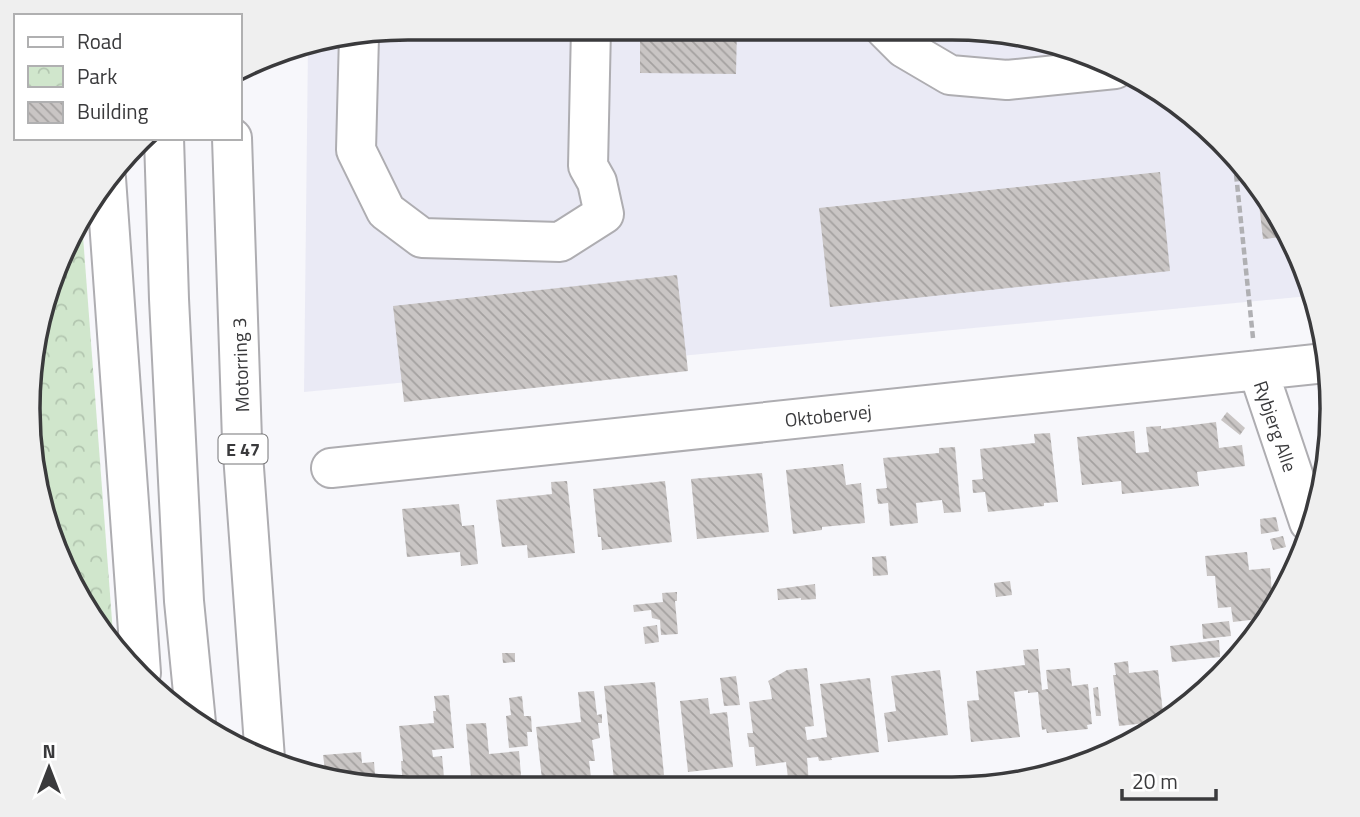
<svg xmlns="http://www.w3.org/2000/svg" width="1360" height="817" viewBox="0 0 1360 817" font-family="'Titillium Web',sans-serif">
  <defs>
    <pattern id="park-crowns" width="20" height="18" patternUnits="userSpaceOnUse" patternTransform="scale(1.75)"><rect width="20" height="18" fill="#d0e6cc"/><path d="M2 6a3 3 0 1 1 6 0M12 15a3 3 0 1 1 6 0" fill="none" stroke="#b3c6b0"/></pattern>
    <pattern id="building-back-hatch" width="6" height="6" patternUnits="userSpaceOnUse" patternTransform="scale(1.75)"><rect width="6" height="6" fill="#c9c5c4"/><path d="M-1 5l2 2M0 0l6 6M5-1l2 2" fill="none" stroke="#a4a1a0"/></pattern>
  </defs>
  <rect width="100%" height="100%" fill="#f7f7fb"/>
  <path fill="#eaeaf5" d="M409,28L977,29L1074,48L1163,92L1268,197L1309,296L304,392L308,45Z"/>
  <path fill="url(#park-crowns)" d="M82,223L114,647L106,640L48,531L28,409L48,287Z"/>
  <path fill="url(#building-back-hatch)" d="M640,28H737L736,74L640,73Z
    M1160,172L1170,271L830,307L819,208Z
    M1257,186L1268,197L1284,237L1263,239Z
    M677,275L688,371L404,402L393,306Z
    M1227,412L1245,428L1240,435L1221,420Z
    M1216,422L1219,448L1242,445L1245,466L1197,472L1199,486L1122,494L1121,481L1082,485L1077,437L1134,431L1136,453L1149,452L1146,427L1161,426V429Z
    M1050,433L1058,502L1044,503V506L988,512L985,492L973,493L972,480L983,479L980,449L1035,443L1034,434Z
    M955,447L961,512L944,513L942,500L916,503L918,523L890,526L888,503L878,504L876,489L887,488L883,458L939,453V448Z
    M843,464L846,485L861,483L865,523L822,527V530L793,534L786,470Z
    M762,473L769,532L697,539L691,479Z
    M567,481L575,553L528,558L527,545L502,547L496,500L552,494L551,482Z
    M665,481L672,542L602,550L601,537H598L593,489Z
    M459,504L462,526L474,525L478,564L461,566L460,552L407,557L402,509Z
    M1276,517L1279,531L1261,534L1260,519Z
    M1283,536L1286,547L1273,550L1270,539Z
    M1247,552L1249,570L1270,568L1272,593H1277V597L1268,618L1233,622L1231,607L1218,608L1215,576H1207L1205,556Z
    M886,556L888,575L873,576L872,557Z
    M1010,581L1012,595L996,597L994,583Z
    M815,584L816,599L801,600V598L778,600L777,589Z
    M677,592V601H675L678,634L661,635L660,620L652,618L651,610L634,612L633,605L663,602L662,593Z
    M1229,621L1231,636L1203,639L1202,624Z
    M657,625L659,642L645,644L643,627Z
    M1219,640L1220,657L1172,662L1170,646Z
    M1038,649L1042,690L1048,689L1046,670L1070,668L1072,686L1088,684L1092,724L1087,725L1088,729L1047,733L1046,729L1042,730L1038,692L1028,693V690L1014,692L1020,737L971,742L967,701L979,700L976,671L1025,665L1023,650Z
    M502,653H515V662L503,663Z
    M1128,661L1129,673L1158,670L1164,721L1119,726L1113,675H1116L1114,663Z
    M807,668L814,726L805,727L807,740L827,737L820,684L870,678L879,752L831,758L832,760L819,761L818,757L807,758L809,784L789,786L786,762L756,766L754,747H749L747,733H753L749,702L772,699L770,686L768,681L787,670Z
    M940,670L948,735L888,742L884,713L896,711L891,676Z
    M736,676L740,705L724,706L720,678Z
    M655,682L664,775L621,779L622,788H605L604,781L614,780L604,686Z
    M1098,687L1101,716H1096L1093,688Z
    M594,691L597,715L602,714V723H598L600,738L592,740L595,761H589L592,785L602,784L603,788H588V785L563,788H543L536,727L581,722L578,692Z
    M449,695L454,748L432,750L433,757L442,756L445,788H403L401,761H403L399,726L434,723L433,711H436L434,696Z
    M522,696L524,716H531L532,732H527L528,746L509,748L506,716L511,715L509,698Z
    M708,698L710,714L727,712L733,767L688,772L680,701Z
    M486,723L489,754L519,751L522,788H472L466,724Z
    M361,752L362,763L374,762L376,787L326,777L323,755Z"/>
  <g fill="none" stroke-linecap="round" stroke-linejoin="round">
    <defs>
      <path id="minor" d="M885,29L904,48L950,75L1007,80L1115,69
        M359,36L356,150L386,211L422,238L560,242L604,214L597,182L588,166L591,28
        M1258,370L1309,522
        M331,468L1325,363"/>
      <path id="highway" d="M164,138L169,299L184,601L196,723
        M232,138L242,440L265,759
        M106,178L141,673"/>
    </defs>
    <use href="#minor" stroke="#aeadb1" stroke-width="42"/>
    <use href="#highway" stroke="#aeadb1" stroke-width="42"/>
    <path stroke="#b0b0b3" stroke-width="4.5" stroke-dasharray="7 3.5" stroke-linecap="butt" d="M1235,164L1253,338"/>
    <use href="#minor" stroke="#fff" stroke-width="38"/>
    <use href="#highway" stroke="#fff" stroke-width="38"/>
  </g>
  <g text-anchor="middle" dominant-baseline="central" stroke-width="6" stroke-linejoin="round" paint-order="stroke">
    <rect fill="#fff" stroke="#757576" stroke-width="2" x="218.5" y="434.5" width="49" height="29" rx="5"/>
    <g font-size="18" font-weight="bold" fill="#3a3a3c">
      <text x="243" y="449">E 47</text>
    </g>
    <g font-size="19" fill="#3a3a3c" stroke="#fff">
      <text transform="translate(240 365) rotate(-92)">Motorring 3</text>
      <text transform="translate(828 415) rotate(-6)">Oktobervej</text>
      <text transform="translate(1276 426) rotate(71)">Rybjerg Alle</text>
    </g>
  </g>
  <path d="M0 0H1360V817H0ZM408 40H952A368 368 0 0 1 1320 408V409A368 368 0 0 1 952 777H408A368 368 0 0 1 40 409V408A368 368 0 0 1 408 40Z" fill="#efefef" fill-rule="evenodd"/>
  <path fill="none" stroke="#3a3a3c" stroke-width="3.5" d="M408 40H952A368 368 0 0 1 1320 408V409A368 368 0 0 1 952 777H408A368 368 0 0 1 40 409V408A368 368 0 0 1 408 40Z"/>
  <rect x="14" y="14" width="228" height="126" fill="#ffffff" stroke="#b0b0b1" stroke-width="2"/>
  <rect x="28" y="37" width="35" height="10" fill="#ffffff" stroke="#b0b0b1" stroke-width="2"/>
  <text x="77" y="49" font-size="21" fill="#3a3a3c">Road</text>
  <rect x="28" y="66" width="35" height="21" fill="url(#park-crowns)" stroke="#b0b0b1" stroke-width="2"/>
  <text x="77" y="84" font-size="21" fill="#3a3a3c">Park</text>
  <rect x="28" y="102" width="35" height="21" fill="url(#building-back-hatch)" stroke="#b0b0b1" stroke-width="2"/>
  <text x="77" y="119" font-size="21" fill="#3a3a3c">Building</text>
  <g transform="translate(49 768)" stroke="#ffffff" stroke-width="5" paint-order="stroke">
  <path d="M0-5L12 26L0 18L-12 26Z" fill="#3a3a3c"/>
  <text y="-10" font-size="19" font-weight="bold" text-anchor="middle" fill="#3a3a3c">N</text>
  </g>
  <path d="M1122 789v10h94v-10" fill="none" stroke="#3a3a3c" stroke-width="3.5"/>
  <text x="1132" y="789" font-size="21" fill="#3a3a3c" stroke="#ffffff" stroke-width="5" paint-order="stroke">20 m</text>
</svg>
